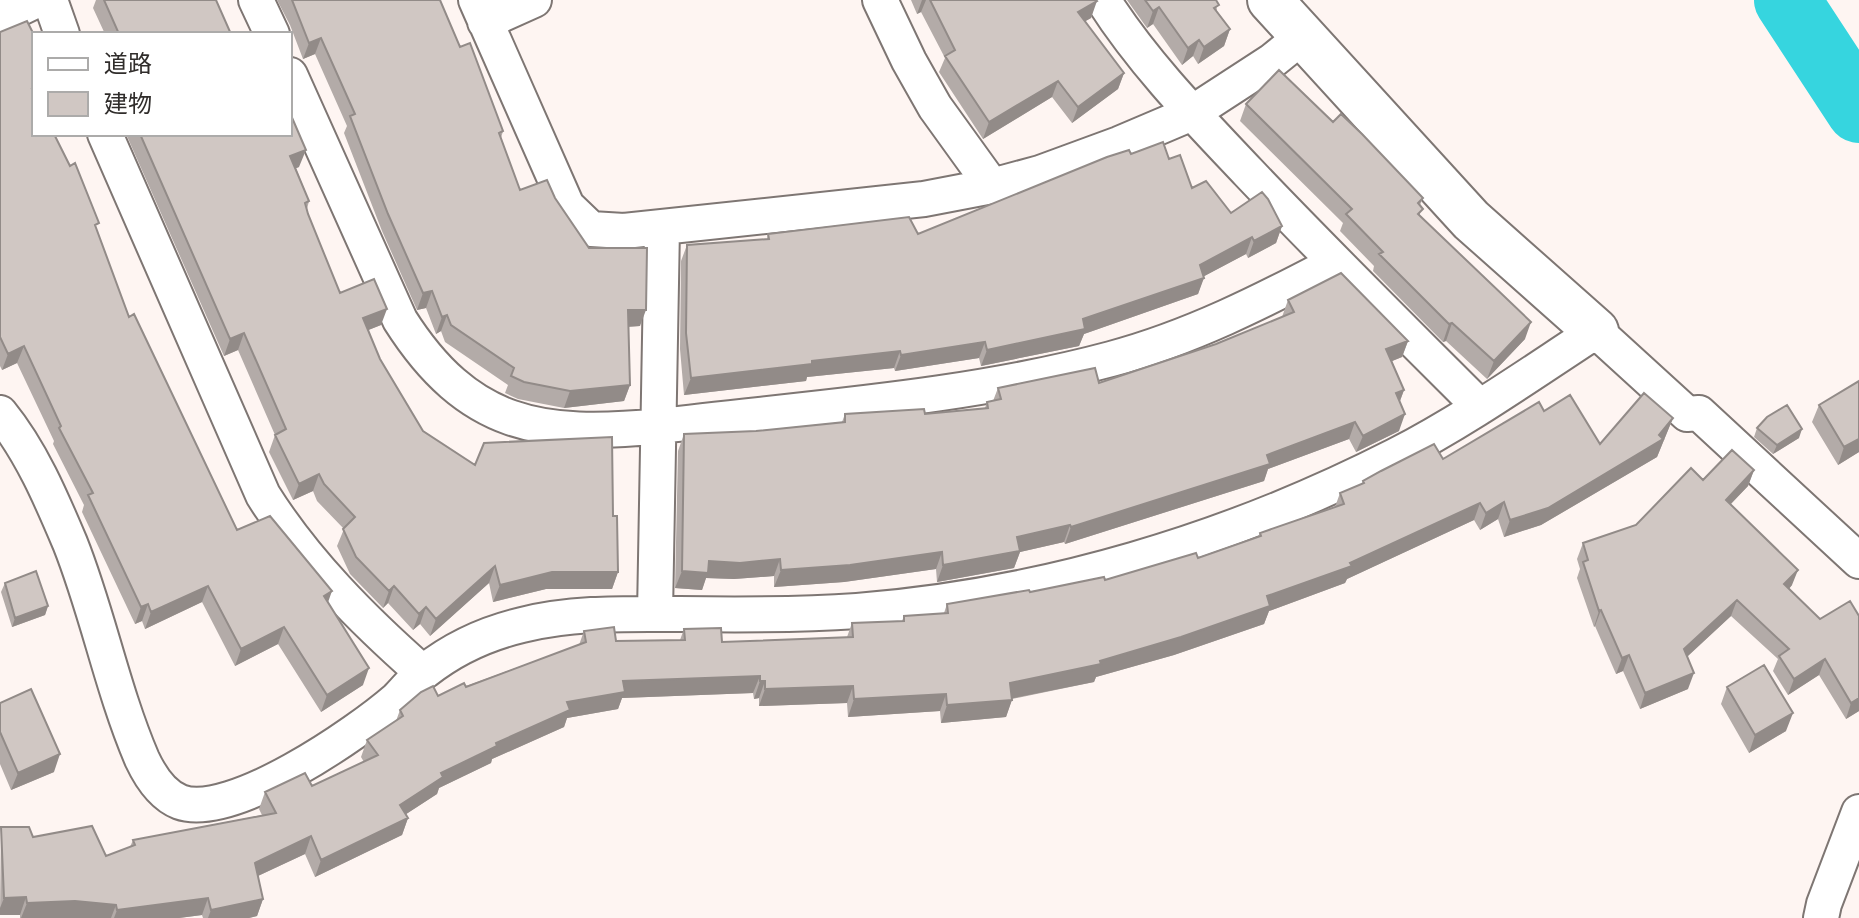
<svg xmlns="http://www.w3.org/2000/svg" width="1859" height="918" viewBox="0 0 1859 918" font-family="Manrope,'Noto Sans JP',sans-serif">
  <rect width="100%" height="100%" fill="#fef5f2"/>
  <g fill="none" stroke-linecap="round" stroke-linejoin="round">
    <path stroke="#36d5df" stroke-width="66" d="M1787,0L1859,110"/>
    <defs>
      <path id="street" d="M50,0L62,34
        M256,0L272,34
        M476,0L567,206L591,229L624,231L924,199L992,186L1040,173L1119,144L1192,113L1272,61L1303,36
        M880,0L909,61L935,107L992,186
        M1103,0C1144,64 1196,117 1248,172C1324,252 1402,329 1480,407
        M0,18L37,0
        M485,22L534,0
        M290,75L400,320C468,427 541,438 660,426C809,408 966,398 1111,359C1190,338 1263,301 1335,263
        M105,134L263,495C305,562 363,620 422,672
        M0,413C31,451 51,498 70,543C98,613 112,689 142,759C150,776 162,795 180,802C231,821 358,733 397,699C406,690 414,679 425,671C453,649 488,633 522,625C574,612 627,614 679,614C739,615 798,615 857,611C1044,596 1228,541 1395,456C1465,420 1530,374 1596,331L1687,414L1699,413L1859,561
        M655,614L662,228
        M1821,918L1824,904L1859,812"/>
      <path id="secondary" d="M1270,0L1471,220L1596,331"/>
    </defs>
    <use href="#street" stroke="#7e7673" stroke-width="38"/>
    <use href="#secondary" stroke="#7e7673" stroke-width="48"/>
    <use href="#street" stroke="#fff" stroke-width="34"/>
    <use href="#secondary" stroke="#fff" stroke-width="44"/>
  </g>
  <path fill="#b3aba8" d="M96,0H216L231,34H105L93,8Z
    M277,0H440L460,47L503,131L501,138L520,190L555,198L640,326L628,327L630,385L624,401L564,408L518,399L505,393L508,385L445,342L441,331L436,334L426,308L417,310L382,231L344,133L347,126L315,54L303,59L290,25Z
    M911,0H1096L1091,18L1085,21L1124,73L1118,89L1072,123L1052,97L983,139L939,72L945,58L921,12L917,14Z
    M1127,0H1216L1217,11L1230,29L1224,46L1198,64L1193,56L1182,65L1153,24L1147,28Z
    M0,32L34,134L97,230L129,317L237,530L328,602L363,685L321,712L278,644L235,666L202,602L145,629L142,621L135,624L82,512L84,505L53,444L54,441L17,363L2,370L0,366Z
    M1246,104L1333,122L1423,198L1420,205V217L1525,339L1487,379L1446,341L1443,342L1373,271L1374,266L1340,231L1343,223L1240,121Z
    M126,134H290L299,167L296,168L309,201L307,209L308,214L340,293L381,325L368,330L380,359L423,431L475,465L613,516L618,572L612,589H546L493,602L489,583L430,636L420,624L413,630L388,603L383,608L350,574L337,546L344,529L317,501L313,491L293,500L269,452L275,435L238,350L224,356Z
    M1131,154L1169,159L1192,188L1231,213L1282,226L1276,243L1248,258L1246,254L1204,276L1198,294L1084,334L1079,346L981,366L979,358L895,371L894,368L807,377L806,381L684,395L680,349L681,261L687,245L767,239L768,234H918Z
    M1288,300L1408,341L1402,357L1392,361L1404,390L1400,401L1399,431L1356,452L1349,439L1268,469L1264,481L1065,544L1064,542L1020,552L1014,568L937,582L936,569L844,582L774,587V576L734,579L706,578L702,590L675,588L678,451L684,434L756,431L842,422L845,414H925L985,408L987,402L993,401L998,388L1099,383L1216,344L1282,317Z
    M1819,405L1859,452L1838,465L1812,422Z
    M1544,411L1600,444L1673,418L1657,457L1541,525L1504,537L1498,519L1480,530L1474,520L1347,579L1345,583L1269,611L1264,624L1174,655L1096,677L1094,682L1012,699L1006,717L941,723L940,711L848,717L847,703L759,706V698L754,699L753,693L622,698L618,709L567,718L564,727L492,759L491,763L439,788L437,794L406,814L408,818L402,835L315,877L305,854L258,876L263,899L257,916L249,918H203L202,915L179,918H20V915H0L1,827L106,856L130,847L133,840L262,815L259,809L265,792L312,786L364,762L361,757L367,740L396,721L400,710L579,645L584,631L616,641L680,640L684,629L722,642L847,637L852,623L902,621L904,616L944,613L947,604L1105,580L1198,558L1258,537L1260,533L1335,507L1340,493L1362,484L1363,481L1443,459Z
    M1757,428L1799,438L1773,454L1754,437Z
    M1754,470L1748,486L1731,504L1792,585L1789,589L1820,619L1859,616V711L1846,719L1819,675L1788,695L1773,671L1778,659L1731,616L1687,657L1688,689L1640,709L1623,671L1616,674L1595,626L1594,627L1577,578L1580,569L1577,559L1583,543L1636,525L1703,480Z
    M5,583L48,606L45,615L12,627L1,592Z
    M1727,687L1786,731L1749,753L1721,704Z
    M0,703L54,772L11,790L0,764Z"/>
  <path fill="#928b88" d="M922,0H926L921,12L917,14Z
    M1097,1L1091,18L1072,29L1078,12Z
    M1159,7L1153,24L1147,28L1153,11Z
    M1230,29L1224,46L1198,64L1204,47Z
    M321,38L315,54L303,59L309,43Z
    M1199,40L1193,56L1182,65L1188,48Z
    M1124,73L1118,89L1072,123L1078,107Z
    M1058,81L1052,97L983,139L989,122Z
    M306,150L299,167L284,173L290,156Z
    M1282,226L1276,243L1248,258L1254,241Z
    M1252,237L1246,254L1197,280L1204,278L1198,294L1084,334L1079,346L981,366L987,350L1083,319L1200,265Z
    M432,291L426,308L417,310L423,293Z
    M387,309L381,325L356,335L363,318Z
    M628,310H646L640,326L622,327Z
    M447,315L441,331L436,334L442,317Z
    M1531,322L1525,339L1487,379L1494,361Z
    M1452,323L1446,341L1443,342L1449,324Z
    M244,333L238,350L224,356L230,339Z
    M1408,341L1402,357L1380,366L1386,349Z
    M985,342L979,358L895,371L901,355Z
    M24,346L17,363L2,370L8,354Z
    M900,351L894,368L807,377L806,381L684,395L691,378L812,361Z
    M630,385L624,401L564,408L570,391Z
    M1404,390L1398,406L1396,393Z
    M1405,414L1399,431L1356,452L1363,436Z
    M1673,418L1657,457L1541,525L1504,537L1510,520L1659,435Z
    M1355,422L1349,439L1268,469L1264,481L1065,544L1071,527Z
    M1802,429L1799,438L1773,454L1777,445Z
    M1859,439V452L1838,465L1844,447Z
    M1754,470L1748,486L1720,515L1726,500Z
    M319,474L313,491L293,500L299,484Z
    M1504,502L1498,519L1480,530L1486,513Z
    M1480,503L1474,520L1347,579L1345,583L1269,611L1264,624L1174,655L1096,677L1094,682L1004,700L1010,683L1100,661L1350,563Z
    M1070,525L1064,542L1020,552L1014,568L937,582L943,565L1017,537Z
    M942,552L936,569L844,582L774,587L781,570Z
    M780,559L774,576L734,579L706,578L702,590L675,588L682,571L709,561Z
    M495,566L489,583L430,636L436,619Z
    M1798,570L1792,585L1779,600L1784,584Z
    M552,572H618L612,589H546L493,602L500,585Z
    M208,586L202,602L145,629L151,612Z
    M394,586L388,603L383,608L389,591Z
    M332,591L326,608L324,596Z
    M1737,600L1731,616L1678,665L1684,649Z
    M148,604L142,621L135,624L141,607Z
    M48,606L45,615L12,627L15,618Z
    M426,607L420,624L413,630L419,614Z
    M1601,610L1595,626L1594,627L1599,611Z
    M284,627L278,644L235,666L241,649Z
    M1629,655L1623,671L1616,674L1622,658Z
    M1825,659L1819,675L1788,695L1794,679Z
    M369,668L363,685L321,712L327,695Z
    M1694,673L1688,689L1640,709L1645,693Z
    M760,676L753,693L622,698L618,709L567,718L564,727L492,759L491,763L439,788L437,794L394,822L400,805L441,773L567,702L623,681Z
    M760,681H765L759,698L754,699Z
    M853,686L847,703L759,706L765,689Z
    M946,694L940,711L848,717L854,699Z
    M1859,698V711L1846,719L1851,703Z
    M1012,700L1006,717L941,723L947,705Z
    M1793,713L1786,731L1749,753L1755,735Z
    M60,754L54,772L11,790L18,773Z
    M408,818L402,835L315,877L321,860Z
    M311,836L305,854L249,880L255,863Z
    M26,897L20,915H0V908L4,898Z
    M208,898L202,915L179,918H114L117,910Z
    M263,899L257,916L249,918H208L211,910Z
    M75,901L116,905L111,918H21L27,903Z"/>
  <path fill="#d0c7c3" stroke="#928b88" stroke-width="2" d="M104,0H216L231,34H119Z
    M292,0H440L460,47L470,43L503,131L499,133L520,190L547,180L555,198L589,248H647L646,310H628L630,385L570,391L524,382L511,376L514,368L451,325L447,315L442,317L432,291L423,293L388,214L350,116L355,114L321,38L309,43Z
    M930,0H1096L1097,1L1078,12L1124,73L1078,107L1058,81L989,122L945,56L955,50Z
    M1145,0H1216L1219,5L1214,8L1230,29L1204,47L1199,40L1188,48L1159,7L1153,11Z
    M27,21L34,35V88L32,89L34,92V134H54L70,166L75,163L99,223L95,225L129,317L134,314L237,530L270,516L332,591L324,596L369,668L327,695L284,627L241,649L208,586L151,612L148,604L141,607L88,495L93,493L59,428L61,426L24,346L8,354L0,337V32Z
    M1279,70L1333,122L1341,114L1362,134L1423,198L1418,203L1423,209L1418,214L1531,322L1494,361L1452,323L1449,324L1379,254L1383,252L1346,214L1352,209L1246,104Z
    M290,113L306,150L290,156L309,201L305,203L308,214L340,293L374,279L387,309L363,318L380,359L423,431L475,465L484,443L612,437L613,516H617L618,572H552L500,585L495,566L436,619L426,607L419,614L394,586L389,591L356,557L343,529L355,517L324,484L319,474L299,484L275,435L286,429L244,333L230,339L140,134H290Z
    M1163,142L1169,159L1180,155L1192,188L1206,181L1231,213L1262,192L1268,199L1282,226L1254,241L1252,237L1200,265L1204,278L1083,319L1085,329L987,350L985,342L901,355L900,351L812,361V364L691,378L686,333L687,245L769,239L768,234L909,217L918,234L1107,157L1129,150L1131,154Z
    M1341,273L1408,341L1386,349L1404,390L1396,393L1405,414L1363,436L1355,422L1267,455L1270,464L1071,527L1070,525L1017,537L1020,551L943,565L942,552L850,565L781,570L780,559L740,563L709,561L708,573L682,571L684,434L756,431L845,422V414L924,409L925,414L988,408L987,402L1001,399L998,388L1095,368L1099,383L1216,344L1294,312L1288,300Z
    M1859,381V439L1844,447L1819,405Z
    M1644,393L1673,418L1659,435L1663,439L1548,508L1510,520L1504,502L1486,513L1480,503L1350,563L1352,566L1267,596L1270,606L1181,637L1100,661L1101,664L1010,683L1012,700L947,705L946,694L854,699L853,686L765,689V681H760V676L623,681L625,692L567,702L570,710L496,743L497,746L441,773L443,777L400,805L408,818L321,860L311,836L255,863L263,899L211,910L208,898L117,910L116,905L75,901L27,903L26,897L4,898L1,827H29L33,837L92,826L106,856L135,845L133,840L276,813L265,792L305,773L312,786L378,755L367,740L403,716L400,710L421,692L433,686L438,696L464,683L466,687L586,642L584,631L614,627L616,641L685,640L684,629L721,628L722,642L853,637L852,623L904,621V616L948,613L947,604L1029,590L1030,592L1104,577L1105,580L1196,553L1198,558L1261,536L1260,533L1344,504L1340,493L1364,483L1363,481L1381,471L1434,444L1443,459L1539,402L1544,411L1570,395L1600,444Z
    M1787,405L1802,429L1777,445L1757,428L1767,417Z
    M1732,450L1754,470L1726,500L1798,570L1784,584L1820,619L1850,601L1859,616V698L1851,703L1825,659L1794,679L1779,656L1789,649L1737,600L1684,649L1694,673L1645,693L1629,655L1622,658L1601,610L1599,611L1583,562L1588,560L1583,543L1636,525L1691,468L1703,480Z
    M36,571L48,606L15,618L5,583Z
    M1764,665L1793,713L1755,735L1727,687Z
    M31,689L60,754L18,773L0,732V703Z"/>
  <rect x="32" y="32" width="260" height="104" fill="#ffffff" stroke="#acabaa" stroke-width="2"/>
  <rect x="48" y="58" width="40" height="12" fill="#ffffff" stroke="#acabaa" stroke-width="2"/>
  <text x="104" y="72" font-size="24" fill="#302d2b">道路</text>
  <rect x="48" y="92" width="40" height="24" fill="#d0c7c3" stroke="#acabaa" stroke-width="2"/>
  <text x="104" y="112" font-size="24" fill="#302d2b">建物</text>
</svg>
